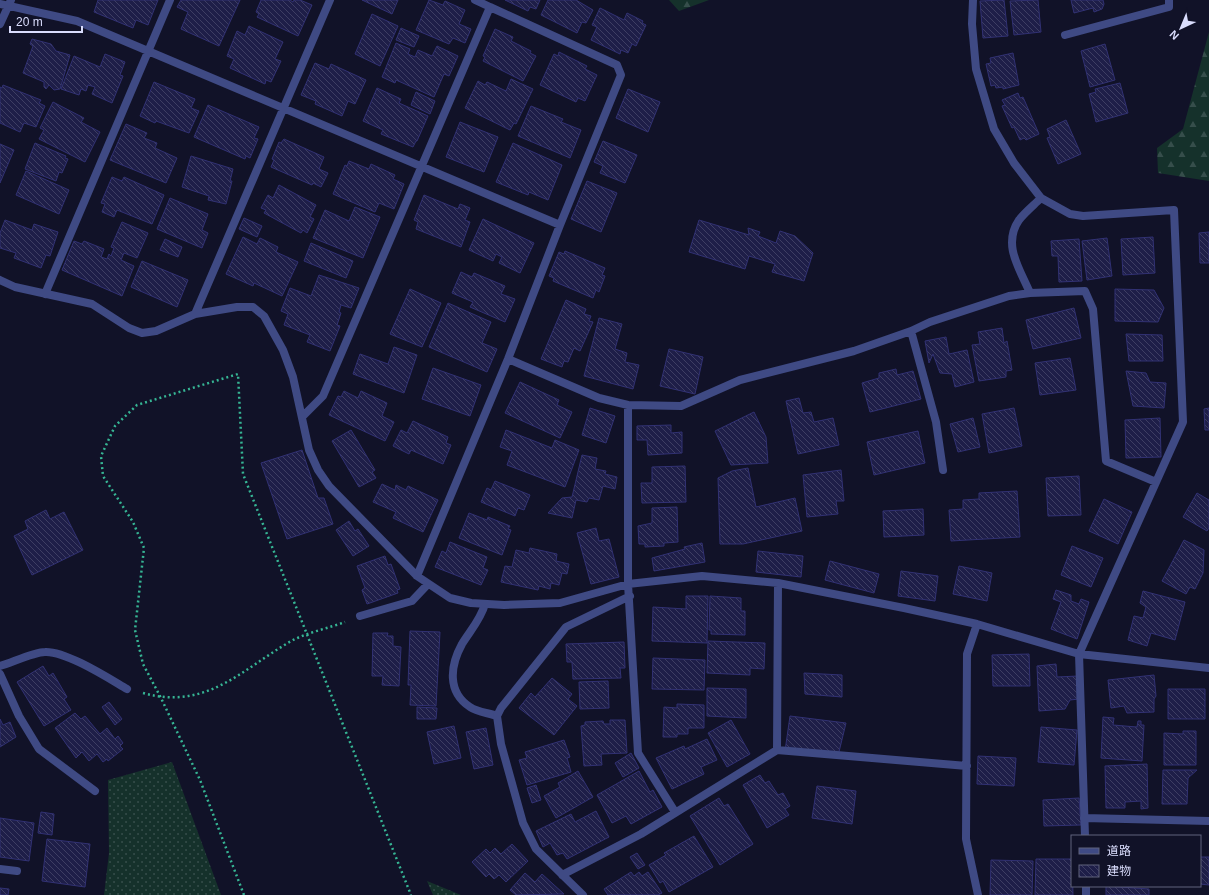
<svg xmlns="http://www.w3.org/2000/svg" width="1209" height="895" viewBox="0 0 1209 895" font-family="Arial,'Noto Sans JP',sans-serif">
  <defs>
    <pattern id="grass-dots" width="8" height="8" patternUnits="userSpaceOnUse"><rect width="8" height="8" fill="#15312b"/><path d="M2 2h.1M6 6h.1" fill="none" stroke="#364e4b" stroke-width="1.8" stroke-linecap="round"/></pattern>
    <pattern id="forest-firs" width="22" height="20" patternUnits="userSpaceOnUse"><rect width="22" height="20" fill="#15312b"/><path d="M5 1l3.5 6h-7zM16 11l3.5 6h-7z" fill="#364e4b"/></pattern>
    <pattern id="building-back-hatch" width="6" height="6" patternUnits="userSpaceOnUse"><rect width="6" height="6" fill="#1e1e48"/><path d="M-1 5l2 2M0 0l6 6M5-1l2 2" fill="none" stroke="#3e3e63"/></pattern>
  </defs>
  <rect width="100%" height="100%" fill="#111228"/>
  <path fill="url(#grass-dots)" d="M172,762L221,895H104L109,853L108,780Z
    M427,881L461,895H433Z"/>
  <path fill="url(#forest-firs)" d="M669,0H709L679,11Z
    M1209,32V181L1158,173L1157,148L1183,129Z"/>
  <path fill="url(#building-back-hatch)" stroke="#313173" d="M98,0H158L148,25L136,20L133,28L94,12Z
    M181,0H240L219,46L181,29L188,12L177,7Z
    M261,0H290L293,2L294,0H300L312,5L298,36L257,17L259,14L256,12Z
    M362,0H398L392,14Z
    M429,0L443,5L445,1L465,10L459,24L471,29L465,43L453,38L449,44L416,30Z
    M505,0H540L536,9L530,7L528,11Z
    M548,0H576L593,10L586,23L582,22L577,33L541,15Z
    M1004,0L1008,36L983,38L980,1Z
    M1038,0L1041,32L1014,35L1010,1Z
    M1071,0H1103L1104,4L1102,9L1094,12L1093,8L1074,13Z
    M600,8L624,20L627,13L643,21L642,23L646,25L636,46L632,44L628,53L621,50L620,54L591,40L597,27L592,25Z
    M372,14L398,26L380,66L355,54Z
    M249,26L283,42L275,59L281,61L271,82L266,80L265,84L230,68L234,59L227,56L237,31L245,35Z
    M401,28L419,36L414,47L396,40Z
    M495,29L513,37L511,41L531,51L530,53L536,56L523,81L483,61L485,57L483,56Z
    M32,39L51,44L56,51L70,55L60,89L54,90L49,85L46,89L44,87V82L23,73L33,46L30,44Z
    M396,43L410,49L408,54L415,57L418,50L432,56L437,46L458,56L449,76L444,74L434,97L396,80L395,83L382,77Z
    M1105,44L1115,80L1090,87L1081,51Z
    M559,52L587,66L585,69L597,75L585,101L578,98L576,102L540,85L554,54L558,56Z
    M1013,53L1019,85L1003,89V87L996,88L995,85L991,86L986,64L991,63L990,58Z
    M105,54L125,62L120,75L123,76L112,103L92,94L95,87L88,85L86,91L81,89L79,95L61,89L74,56L100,67Z
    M315,63L329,69L331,64L366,80L355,104L348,101L342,116L315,104L316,101L301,95Z
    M511,79L533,89L516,124L514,123L510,130L465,108L478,81L485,85L487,82L506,91Z
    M154,82L195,99L191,108L199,111L189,133L156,121L155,123L140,116Z
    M1120,83L1128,113L1096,122L1089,94L1096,92L1095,89Z
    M3,85L41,100L39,103L45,106L36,127L24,123L20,132L0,123V87L2,88Z
    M377,88L401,99L399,103L428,116L417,141H416L413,147L381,134L383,130L363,121Z
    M628,89L660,102L648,132L616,118Z
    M416,92L435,101L430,114L411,105Z
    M1018,93L1020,98L1023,97L1039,134L1026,140L1024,138L1020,140L1014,127L1012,128L1002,106L1005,105L1002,100Z
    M53,102L84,118L81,122L100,132L85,162L39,139L44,130L40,128Z
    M208,105L259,127L254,138L258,139L250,158L246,156L245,159L194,137Z
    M531,106L563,119L561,122L581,130L570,158L518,136Z
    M1066,120L1081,154L1058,164L1047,138L1050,137L1047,129Z
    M460,122L498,137L484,172L446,157Z
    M126,124L147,133L144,138L157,143L155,148L177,158L166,183L110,160Z
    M284,139L324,157L319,169L328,173L321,187L313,183L312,185L271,167L274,160L272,159L279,142L281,143Z
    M603,141L637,155L625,183L600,173L603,166L594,162Z
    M35,143L66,156L65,158L68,159L62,173L59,172L56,181L25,169Z
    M513,143L562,165L548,200L529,192L528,195L496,182Z
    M0,144L14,150L0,183Z
    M191,156L233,169L230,181H232L226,204L208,200L209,196L182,187Z
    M349,161L369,169L371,164L395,175L393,179L404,184L394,209L379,203L375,212L333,194L345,165L347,166Z
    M26,171L69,190L59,214L16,195Z
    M112,177L122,181L124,177L164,195L152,224L117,210L114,217L102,212L105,204L101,203Z
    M587,181L617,193L601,232L571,219Z
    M279,185L316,205L310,217L314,219L307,233L303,230L301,233L264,213L266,210L261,208L268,195L273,198Z
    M424,195L458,209L460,204L470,208L465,220L470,222L461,247L416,229L418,222L414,220Z
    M170,198L208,214L202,230L208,233L202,248L157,229Z
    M355,207L380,217L363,258L313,238L325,210L349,221Z
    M244,218L262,226L257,237L239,229Z
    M483,219L534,243L520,273L499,263L502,257L496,254L493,261L469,250Z
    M5,220L32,230L34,224L58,232L50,256L46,255L41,268L14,258L16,253L0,248V233Z
    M699,220L749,235L748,228L760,232L758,236L776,243L780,231L795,236L813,253L804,281L772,272L775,264L749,256L745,269L689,252Z
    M122,222L148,233L137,258L124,253L121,260L134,266L122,296L62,270L74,241L82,244L84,241L104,249L101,257L107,259L109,254L111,256L114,248L111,247Z
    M1209,232V263H1200L1199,233Z
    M243,237L257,244L260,238L278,247L276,252L298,262L282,296L254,283L253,286L226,274Z
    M1153,237L1155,273L1123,275L1121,239Z
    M1107,238L1112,276L1087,280L1082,241Z
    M165,239L182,247L178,257L160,250Z
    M1079,239L1082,281L1059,282L1058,256H1052L1051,241Z
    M311,243L353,261L346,278L304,261Z
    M565,251L605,268L602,275L605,276L599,292L596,290L593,298L553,281L554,278L549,276L559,252L564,254Z
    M142,261L188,280L177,307L131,287Z
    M461,272L472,277L474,273L505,286L501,294L515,299L505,322L470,307L473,302L452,293Z
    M319,275L359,288L351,308L341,305L339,312L341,313L337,325L340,326L330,351L307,342L310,335L284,325L288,314L281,311L290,288L311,296Z
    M410,289L441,303L422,347L390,334Z
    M1115,289L1154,290L1164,308L1158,322L1115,321Z
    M566,300L586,309L584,314L591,316L589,321L593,322L580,351L574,348L568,362L564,361L562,367L541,359Z
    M448,303L491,322L482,343L497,349L487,372L429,347Z
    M1074,308L1081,338L1033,349L1026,320Z
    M599,318L622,324L615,349L627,353L625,362L639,365L633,389L584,376Z
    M1002,328L1004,343L1007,341L1012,370L1006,371V377L979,381L972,345L980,344L978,332Z
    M1126,334L1162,335L1163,361H1129Z
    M946,337L949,354L967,350L974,382L955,387L952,374L940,373L933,354L929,363L925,341Z
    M394,347L417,355L404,393L353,374L360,354L388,364Z
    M669,349L703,357L695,394L660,386Z
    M1070,358L1076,390L1040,395L1035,363Z
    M433,368L481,385L470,416L422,399Z
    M896,369L897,375L913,371L921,399L870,412L862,383L879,378V373Z
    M1126,371L1146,373L1150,382L1166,383L1164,408L1133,406Z
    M520,382L559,400L557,405L572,412L560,438L505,413Z
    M344,391L358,398L361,391L387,403L382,416L394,422L385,441L329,415L338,396L341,397Z
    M799,398L803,413L811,412L814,422L833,418L839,445L798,454L786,401Z
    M590,408L615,416L606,443L582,435Z
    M1014,408L1022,446L989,453L982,414Z
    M1209,408V430H1205L1204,409Z
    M754,412L766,437L768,463L731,465L715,431Z
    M973,418L980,447L958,452L950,424Z
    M1160,418L1161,457L1126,458L1125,420Z
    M413,421L448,437L446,443L451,445L443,464L411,450L409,454L393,446L401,430L407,433Z
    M671,425V433L682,432V453L648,455L647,440H637V426Z
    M351,430L375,470L372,472L376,478L359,487L332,441Z
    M506,430L552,448L555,440L579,450L565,487L507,465L512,451L500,447Z
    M918,431L925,463L874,475L867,442Z
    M302,450L318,498H324L333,524L287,539L261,463Z
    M582,455L597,458L595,469L606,471L605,474L617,477L615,489L603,486L599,500L589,498L587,502L576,500L572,518L548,513L562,498L572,497Z
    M685,466L686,502L642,503L641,483H652V467Z
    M748,468L756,507L795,498L802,531L743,544H720L718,478L732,471Z
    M841,470L844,501H836L838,514L807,517L803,475Z
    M1079,476L1081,515L1048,516L1046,478Z
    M495,481L530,495L524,510L518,508L515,516L481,502L487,488L491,490Z
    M382,484L395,490L396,485L406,490L408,486L438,500L423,532L393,518L396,512L373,502Z
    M1017,491L1020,537L951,541L949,510L963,509V500L979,499V493Z
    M1197,493L1209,500V528L1207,531L1183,517Z
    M1104,499L1132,512L1118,544L1089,531Z
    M677,507L678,542L664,543V546L645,547V544H639L638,526L652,523V508Z
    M923,509L924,535L884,537L883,511Z
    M46,510L50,519L64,512L83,550L32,575L14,536L28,529L25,521Z
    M469,513L487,520L488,517L510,526L508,529L511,530L502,555L459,538Z
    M349,521L355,531L358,529L369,546L353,556L336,530Z
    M596,528L599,541L609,539L619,577L591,584L577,533Z
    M1184,540L1204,550L1203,573L1195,589L1190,587L1186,594L1162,581Z
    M450,542L487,557L483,568L488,570L481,585L435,567L442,551L446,553Z
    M702,543L705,562L654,571L652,558L685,549L684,547Z
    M1072,546L1103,558L1091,587L1061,575Z
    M530,548L557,554L556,561L569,564L567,574L562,573L559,585L551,583L550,589L539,586L538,590L501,582L505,566L512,567L516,550L529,553Z
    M758,551L803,556L801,577L756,572Z
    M385,556L388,565L391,564L400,589L397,590L398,593L367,604L362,590L365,588L357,566Z
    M830,561L879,574L874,593L825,580Z
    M959,566L992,573L987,601L953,594Z
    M901,571L938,576L935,601L898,596Z
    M1056,590L1071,595V601L1079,604L1081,599L1089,602L1077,639L1051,629L1061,602L1053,599Z
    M1143,591L1185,602L1175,640L1151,633L1147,646L1128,640L1134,616L1143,618L1146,607L1140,603Z
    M686,596H708L707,643L652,641L653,607L686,609Z
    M710,596L741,598V611H745V635L711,634V630H709Z
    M410,631L440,632L436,706L410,705L411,685H408Z
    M373,633H388L387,636H393V646L401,647L399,686L382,685L383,676H372Z
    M708,641L765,643L764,669L750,668V675L707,673Z
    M624,642L625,668H620L621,678L573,679L572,662H567L566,644Z
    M1029,654L1030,686H993L992,655Z
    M653,658L705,660L704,690L652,689Z
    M1056,664L1057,677L1078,676L1079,699L1070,700L1065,709L1039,711L1037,666Z
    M43,666L49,676L53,673L67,697L64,699L71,710L44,726L17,682Z
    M804,673L842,675V697L805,694Z
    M1154,675L1156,696L1154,699V712L1127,713L1124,706L1111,708L1108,680Z
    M552,678L572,694L568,699L577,706L554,735L519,708L531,693L535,697Z
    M608,681L609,708L580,709L579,682Z
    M707,688L746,689V718L707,716Z
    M1168,689H1205V719H1168Z
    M109,702L122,719L115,725L102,707Z
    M677,704L704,705V728H688V734H677V737H663L664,707L677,708Z
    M417,707L437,708L436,719H417Z
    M75,713L81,719L85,716L100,734L107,728L115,739L118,736L123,743L120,746L123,749L108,761L107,759L103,762L97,754L89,761L82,752L76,758L55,728Z
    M790,716L846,723L838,756L785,751Z
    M1103,717L1114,718L1113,725L1137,727L1138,721H1141V725H1144L1142,761L1101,758Z
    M0,719L3,725L10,722L16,737L0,747Z
    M610,720H625L627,753L601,754L602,765L584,766L581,726L585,725V722L603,721L604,724H610Z
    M731,720L750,754L727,767L708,733Z
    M454,726L461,758L434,764L427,732Z
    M1041,727L1077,730L1074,765L1038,762Z
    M486,728L493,765L474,769L466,732Z
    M1183,731H1196V765H1164V733L1183,734Z
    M707,739L717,760L701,767L704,774L672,789L656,758L684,746L685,749Z
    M564,740L570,757L567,758L571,772L527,785L519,760L527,758L525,752Z
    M631,753L639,768L623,777L615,763Z
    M978,756L1016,758L1014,786L977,784Z
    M1147,764L1148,808L1141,809V801L1125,802V808H1106L1105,766Z
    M1163,770H1197L1188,778L1187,804H1162Z
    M578,771L593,797L556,818L544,796L560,787L558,783Z
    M639,771L650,792L653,790L662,807L631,824L626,816L612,823L597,795Z
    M760,775L765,783L769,781L778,795L783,793L790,806L785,809L789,815L767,828L743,785Z
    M536,785L541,800L532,803L527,788Z
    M817,786L856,791L852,824L812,818Z
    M719,798L724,806L728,804L753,844L720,865L690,816Z
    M1079,798L1081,825L1044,826L1043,800Z
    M596,811L609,837L567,859L563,853L557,855L550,843L543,847L536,831L571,814L575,822Z
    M41,812L54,814L52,835L38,833Z
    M0,818L34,823L29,861L0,857Z
    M694,836L713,867L669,892L663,881L660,883L649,865L666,855L664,853Z
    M47,839L90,844L85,887L42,881Z
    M512,844L528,861L506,882L499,875L494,879L489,874L486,877L472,862L486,849L490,853L495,848L501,854Z
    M637,853L645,865L638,869L630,857Z
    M1200,857H1209V885L1200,884Z
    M1036,859H1072L1073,895H1035Z
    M991,860L1033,861L1032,895H990Z
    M631,872L634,876L639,872L642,876L648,872L662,893L658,895H608L604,889Z
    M525,873L535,882L542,874L564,894L516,895L510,890Z
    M1106,886L1149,889V895H1106Z
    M0,888L9,889L8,895H0Z"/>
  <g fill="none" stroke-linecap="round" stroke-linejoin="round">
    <path stroke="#36b594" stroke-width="2.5" stroke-dasharray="2 3" stroke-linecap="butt" d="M143,693C208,711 243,668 293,640C309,632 329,628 345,622
      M244,895L200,780L161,698L143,664L135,630L144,548L133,522L103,476L101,456L115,426L137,405L238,374L243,474L411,895"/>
    <path stroke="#3f4a84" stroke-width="8" d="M1065,35L1169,7V0
      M485,604C481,619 470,631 462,644C450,666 447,692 470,707C477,712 489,713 497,716
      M0,674L19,716L39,749L95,791"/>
    <path stroke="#3f4a84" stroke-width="8" d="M973,0L972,24L976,69L994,129L1014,163L1041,198L1070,214L1083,216L1174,210L1183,422L1079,654L1085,836
      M0,4L77,21L560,225
      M0,24L11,0
      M0,280L15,287L92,304L129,328L142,333L156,331L195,314L237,307H253L264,316L283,350L293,377L309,450L318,470L329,486L417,576L450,598L471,603L504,605L560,603L628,584L702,576L778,583L904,608L977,624L1079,654L1209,668
      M1030,293C1020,269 1002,245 1019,220C1025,212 1034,205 1041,198
      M45,294L170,0
      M195,314L330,0
      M508,359L599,398L628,405L681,406L740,380L854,351L911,331
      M628,405V584L638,753L675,812
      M303,416L323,396L490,7L475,0
      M943,470L936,422L911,331L930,322L1009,296L1030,293L1085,291L1093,309L1106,461L1156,482
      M417,576L508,359L560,225L621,75L617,65L490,7
      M360,616L412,601L428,584
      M977,624L967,654L966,839L978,895
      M0,666C11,663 34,652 45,652C66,651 108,678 127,689
      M777,750L778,583
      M1084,818L1209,821
      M0,869L17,871
      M562,875L641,834L777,750L967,766
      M1086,886V895
      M583,895L536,849L523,823L501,744L497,716L501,708L566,627L630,596"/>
  </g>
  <rect x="1071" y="835" width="130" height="52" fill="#111228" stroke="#61637d"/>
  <rect x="1079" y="848" width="20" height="6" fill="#3f4a84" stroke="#61637d"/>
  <text x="1107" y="855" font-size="12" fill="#daddfd">道路</text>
  <rect x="1079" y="865" width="20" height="12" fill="url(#building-back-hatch)" stroke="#61637d"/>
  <text x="1107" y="875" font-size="12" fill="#daddfd">建物</text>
  <g transform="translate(1181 28) rotate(224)" stroke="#111228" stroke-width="3" paint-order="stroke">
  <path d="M0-3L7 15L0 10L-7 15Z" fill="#daddfd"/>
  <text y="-6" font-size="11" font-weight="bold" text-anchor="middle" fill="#daddfd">N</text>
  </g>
  <path d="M10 26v6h72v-6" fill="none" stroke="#daddfd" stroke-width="2"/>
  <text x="16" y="26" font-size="12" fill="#daddfd" stroke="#111228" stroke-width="3" paint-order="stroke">20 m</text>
</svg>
